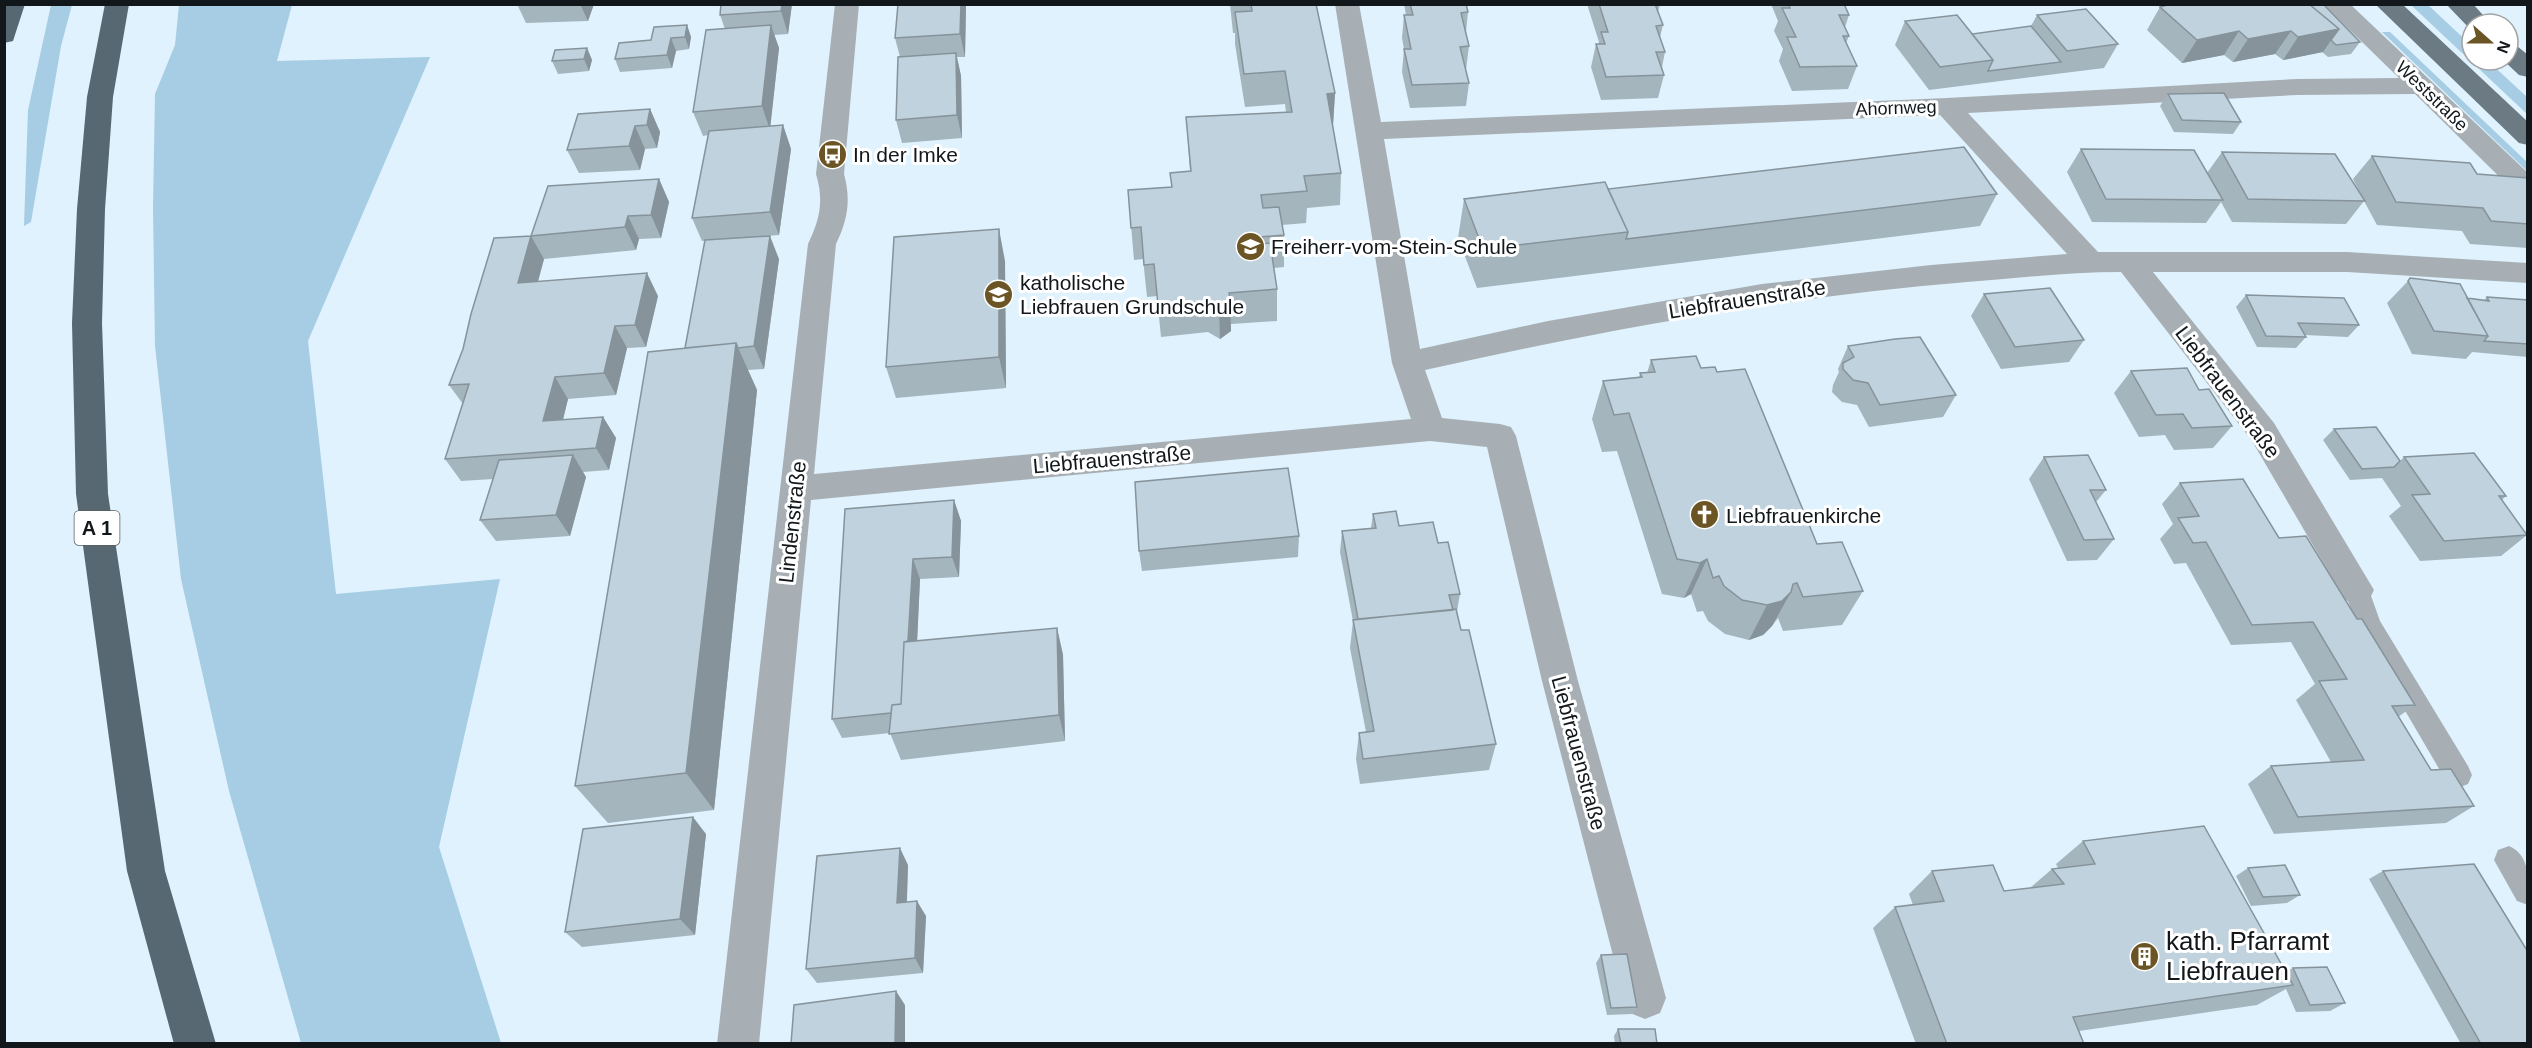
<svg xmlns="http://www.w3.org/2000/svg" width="2532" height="1048" viewBox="0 0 2532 1048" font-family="Arial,sans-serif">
  <rect width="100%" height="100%" fill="#dff2fd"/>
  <path fill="#a6cde4" d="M51,5H72L61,46L31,222L24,226L28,110Z
    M179,5H292L277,61L430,57L308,341L336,594L500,579L439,847L501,1043H301L229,791L181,579L155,346L153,207L155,94L175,45Z
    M2411,5H2428L2472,46V60H2487L2527,97V114Z
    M2382,32H2390L2527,162V171Z"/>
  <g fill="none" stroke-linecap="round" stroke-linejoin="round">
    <path fill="#a7afb4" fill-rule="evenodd" d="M2357,579L2366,582L2380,621L2468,766L2472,775L2468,784L2458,788L2448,784L2359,632L2344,590L2348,582Z
      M2509,846C2532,856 2528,883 2528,905L2517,901L2494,860L2498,850Z"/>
    <path fill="#a7afb4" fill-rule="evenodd" d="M835,4H859L844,174C851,200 848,219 836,244L814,474L1411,419L1392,363L1335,4H1359L1381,122L1947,98L2297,79L2399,78L2323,4H2350L2528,173V198L2518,195L2415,94L2297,95L1968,113L2098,252H2347L2528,263V283L2347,272H2153L2274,423L2374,590L2369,600L2357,604L2345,600L2252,441L2121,272C2070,272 2018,278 1967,282C1784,297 1604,330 1425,370L1442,418L1500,424L1511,427L1516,436L1578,681L1666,998L1660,1013L1645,1019L1630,1013L1624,998L1542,681L1487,447L1430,441L811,500L759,1044H717L808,244C820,219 824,201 816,174ZM1940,115L2067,254L1931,265L1762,284L1548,321L1420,349L1384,139Z"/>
    <path fill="#6c7b83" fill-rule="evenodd" d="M2375,4H2402L2528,122V145L2519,143Z
      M2446,4H2473L2491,24H2472L2470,29Z
      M2508,43L2517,46L2528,55V77L2519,75L2503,60H2508Z"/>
    <path fill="#576872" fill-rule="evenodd" d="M4,4H25L13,41L4,43Z
      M105,4H129L113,97L105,209L102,323L108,494L165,871L216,1044H174L127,871L76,494L72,323L77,209L87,97Z"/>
  </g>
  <path fill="#a5b5be" d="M517,4H594L588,21L526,23Z
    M792,4L788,34L774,35L779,48L770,126L783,125L791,149L779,235L702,241L692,218L708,135L703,136L693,112L725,29L720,15Z
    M898,4H966L965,57H957L961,76L962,138L902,143L896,120L900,57L895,38Z
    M1230,4H1316L1335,93L1333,126L1341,173L1340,205L1307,208L1306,223L1282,225L1284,235V267L1274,268L1277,289V321L1231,324V331L1220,339L1208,332L1161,337L1157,296L1147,297L1143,259L1134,260L1128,190L1171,187L1190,171L1186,117L1286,112L1285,104L1245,107L1235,44V33H1233Z
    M1404,4H1466L1468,12L1466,32L1469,46L1466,70L1469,83L1466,106L1410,108L1402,72L1404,49L1402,38L1404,15H1406Z
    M1587,4H1660L1658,12L1663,25L1660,37L1665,52L1662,67L1664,75L1658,98L1601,100L1591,67L1596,44H1598L1599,42Z
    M1771,4H1844L1849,15L1845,27L1849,36L1846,43L1857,66L1848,89L1792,91L1779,61L1783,49L1774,31L1778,21Z
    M2160,7L2360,42L2351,54L2328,57L2322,52L2283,60L2275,54L2233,62L2224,55L2182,63L2147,30Z
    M2037,15L2118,44L2104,68L1929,90L1895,45L1905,21L1972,34L2031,26Z
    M687,25L691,37L689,49L676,51L672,68L620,72L615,59L651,40Z
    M587,48L592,60L589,71L558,74L552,61Z
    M2168,94L2241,122L2233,134L2174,132L2160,106Z
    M650,109L660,132L657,148L645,149L640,170L579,173L567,150Z
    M2081,149L2207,173L2222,152L2362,197L2353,179L2372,156L2477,174L2528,178V248L2470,244L2462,231L2377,225L2364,201L2346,224L2232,222L2221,202L2206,223L2092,222L2067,172Z
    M659,179L669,202L661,238L639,239L636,250L544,259L538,282L658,296L646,347L627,348L616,395L568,399L563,420L603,417L616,438L609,470L583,472L586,477L570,536L496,541L480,520L493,479L461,481L445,459L463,404L449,385L531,236Z
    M1608,189L1997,194L1980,226L1477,288L1458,238L1464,199Z
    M779,259L764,369L748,370L757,390L714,810L608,823L575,786L685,348Z
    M1005,261L1006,388L896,398L886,367Z
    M2408,281L2467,298L2484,300L2487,297L2528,300V357L2472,352L2466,359L2412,354L2387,303Z
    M1984,294L2084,340L2069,362L2001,369L1971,316Z
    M2246,295L2359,325L2348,337L2305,335L2306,337L2296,348L2257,347L2236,307Z
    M1848,346L1956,395L1943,417L1869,427L1857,405L1842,402L1832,392L1833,385L1839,372L1838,369Z
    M1651,360L1717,372L1817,544L1863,591L1842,625L1783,631L1778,618L1772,626L1763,635L1749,640L1725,634L1708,621L1703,611L1697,612L1691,594L1684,598L1662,594L1617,451L1602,452L1592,419L1603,381L1639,378L1640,373H1647Z
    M2131,371L2199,390L2232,426L2213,448L2174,450L2165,435L2139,437L2114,393Z
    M2334,429L2400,461L2404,457L2506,496L2502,500L2527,535L2501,556L2420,561L2389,516L2401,506L2382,478L2350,480L2323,440Z
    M2044,457L2106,490L2096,502L2114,539L2097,560L2067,561L2029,479Z
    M2180,483L2279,538L2357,619L2415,705L2398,717L2431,770L2474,806L2446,823L2274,834L2248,784L2271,766L2331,762L2296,700L2315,684L2291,642L2231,645L2186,563L2174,564L2160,539L2173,524L2162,504Z
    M954,500L961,521L959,577L920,579L917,641L1057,628L1063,655L1065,741L901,760L890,733L842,738L832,719L845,509Z
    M1373,514L1438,543L1460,594L1457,611L1461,630L1496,744L1489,770L1360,784L1356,759L1359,733L1366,732L1350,648L1353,621L1340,552L1342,531L1371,528Z
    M1299,536L1298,557L1142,571L1139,551Z
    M706,834L695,935L582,947L565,932Z
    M2083,841L2285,972L2293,968L2345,1003L2330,1011L2296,1012L2286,989L2257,1005L2079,1031L2084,1044H1916L1873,928L1895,907L1913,905L1909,894L1932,871L2004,891L2030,888L2052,869L2058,868L2056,864Z
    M908,865L907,902L926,916L923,973L817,983L806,969Z
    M2248,868L2300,895L2287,903L2251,906L2236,876Z
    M2383,871L2528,1044H2461L2369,879Z
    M1601,955L1637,1007L1632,1014L1607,1015L1596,963Z
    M1618,1029L1657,1044H1615L1614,1036Z"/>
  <path fill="#86939b" d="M580,4H594L588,21Z
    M782,4H792L788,34L781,11Z
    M961,4H966L965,57L960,34Z
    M687,25L691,37L689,49L685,37Z
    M771,25L779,48L770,130L762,106Z
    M2339,29L2323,52L2283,60L2298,37Z
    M2239,31L2224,55L2182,63L2197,40Z
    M2291,31L2275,54L2233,62L2248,39Z
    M671,38L676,51L672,68L667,55Z
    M587,48L592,60L589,71L584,59Z
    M956,53L961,76L962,138L957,115Z
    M1335,93L1333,125L1325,127L1327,94Z
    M650,109L660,132L657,148L647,125Z
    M783,125L791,149L779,235L770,212Z
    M635,126L645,149L640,170L629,146Z
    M659,179L669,202L661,238L651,215Z
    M628,216L639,239L636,250L625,227Z
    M999,229L1005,261L1006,388L999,357Z
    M531,236L544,259L531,306L518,283Z
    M770,236L779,259L764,369L754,346Z
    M647,273L658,296L646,347L635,325Z
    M1230,299L1231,331L1220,339L1219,308Z
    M615,326L627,348L616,395L604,373Z
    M736,343L757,390L714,810L686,773Z
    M555,377L568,399L557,443L543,421Z
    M603,417L616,438L609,470L596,448Z
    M573,455L586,477L570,536L556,515Z
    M954,500L961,521L959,577L952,557Z
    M913,559L920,579L913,730L905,712Z
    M1707,559L1691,594L1684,598L1700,563Z
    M1791,592L1772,626L1763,635L1749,640L1767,605Z
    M1057,628L1063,655L1065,741L1059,715Z
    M693,817L706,834L695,935L680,919Z
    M900,848L908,865L906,919L897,903Z
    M917,901L926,916L923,973L915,958Z
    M896,991L905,1005V1044H895Z"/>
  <path fill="#c0d2dd" stroke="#86939b" stroke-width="1.5" d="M721,4H782L781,11L720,15Z
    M898,4H961L960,34L895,38Z
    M1251,4H1316L1335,93L1327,94L1341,173L1304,176L1307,191L1261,195L1263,208L1279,207L1284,235L1260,237L1261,244L1270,243L1277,289L1229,293L1230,299L1219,308L1206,301L1158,305L1154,264L1144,265L1141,227L1131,228L1128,190L1172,187L1170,173L1191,171L1186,117L1292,112L1285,71L1244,74L1235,12L1252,11Z
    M1410,4H1466L1468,12L1461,13L1469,46L1460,47L1469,83L1412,85L1404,49H1411L1404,15H1413Z
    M1599,4H1655L1663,25L1656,26L1665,52H1656L1664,75L1606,77L1596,44H1605L1601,32H1608Z
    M1789,4H1844L1849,15H1839L1849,36H1843L1857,66L1800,67L1787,37H1796L1782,8H1790Z
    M2171,4H2309L2339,29L2298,37L2291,31L2248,39L2239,31L2197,40L2160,7Z
    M2309,4H2323L2360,42L2336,45L2331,40L2339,29Z
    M2086,9L2118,44L2067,51L2037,15Z
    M1957,15L1993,60L1940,67L1905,21Z
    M687,25L685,37L671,38L667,55L615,59L619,43L651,40L654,27Z
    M771,25L762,106L693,112L706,30Z
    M2031,26L2061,62L1988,71L1993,60L1972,34Z
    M587,48L584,59L552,61L555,50Z
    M956,53L957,115L896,120L898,57Z
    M2224,93L2241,122L2182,120L2168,94Z
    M650,109L647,125L635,126L629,146L567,150L578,114Z
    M783,125L770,212L692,218L709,131Z
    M1964,147L1997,194L1626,239L1628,232L1608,189Z
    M2081,149L2194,150L2223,200L2106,199Z
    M2222,152L2335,154L2365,201L2248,199Z
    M2372,156L2470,163L2477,174L2528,178V224L2491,221L2483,208L2396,202Z
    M659,179L651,215L628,216L625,227L531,236L518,283L647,273L635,325L615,326L604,373L555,377L543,421L603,417L596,448L445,459L469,384L449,385L463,349L471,314L494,238L531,236L548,186Z
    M1605,182L1628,232L1483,249L1464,199Z
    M999,229V357L886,367L894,237Z
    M770,236L754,346L738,348L736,343L685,348L705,240Z
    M2410,278L2460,284L2488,336L2434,331L2408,281Z
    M2050,288L2084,340L2015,347L1984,294Z
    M2246,295L2344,298L2359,325L2298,323L2306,337L2266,336Z
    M2487,297L2528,300V344L2484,341L2488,336L2467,298L2489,301Z
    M1920,337L1956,395L1880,405L1868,383L1853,380L1843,369V363L1854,357L1848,346L1895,339Z
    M736,343L686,773L575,786L648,352Z
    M1696,356L1701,368L1715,367L1717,372L1745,369L1817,544L1842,542L1863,591L1803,597L1797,583L1793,584L1791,592L1782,601L1767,605L1742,600L1724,586L1719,576L1713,578L1707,559L1700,563L1677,559L1629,413L1614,415L1603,381L1642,377L1640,373L1655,372L1651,360Z
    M2187,368L2199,390L2209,389L2232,426L2192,428L2183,414L2156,415L2131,371Z
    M2376,427L2400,461L2394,467L2362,469L2334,429Z
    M2474,453L2506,496H2499L2527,535L2444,541L2412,495L2430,494L2404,457Z
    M573,455L556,515L480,520L499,460Z
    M2088,455L2106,490H2090L2114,539L2084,540L2044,457Z
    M1288,468L1299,536L1139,551L1135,482Z
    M2243,479L2279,538L2306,536L2357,619H2362L2415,705L2392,706L2431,770L2451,769L2474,806L2298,817L2271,766L2364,760L2319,681L2347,679L2313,622L2252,625L2206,542L2193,543L2178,518L2199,516L2180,483Z
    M954,500L952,557L913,559L908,641L904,642L901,704L892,705L891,713L832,719L845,509Z
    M1396,511L1399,526L1433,522L1438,543L1448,542L1460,594L1449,595L1453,610L1358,619L1342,531L1376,528L1373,514Z
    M1456,609L1461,630H1469L1496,744L1363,759L1359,733L1374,731L1353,620Z
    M1057,628L1059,715L889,734L892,705L901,704L904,642Z
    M693,817L680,919L565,932L583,829Z
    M2204,826L2293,985L2073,1017L2084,1044H1947L1895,907L1944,901L1932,871L1993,865L2004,891L2064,884L2052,869L2095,864L2083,841Z
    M900,848L897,903L917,901L915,958L806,969L817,856Z
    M2474,864L2528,952V1044H2481L2383,871Z
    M2285,865L2300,895L2263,897L2248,868Z
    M1627,954L1637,1007L1611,1008L1601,955Z
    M2327,967L2345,1003L2310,1005L2293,968Z
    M896,991L895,1044H791L794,1005Z
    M1618,1029H1655L1657,1044H1621Z"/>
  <defs>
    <symbol id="bus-disc" viewBox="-11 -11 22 22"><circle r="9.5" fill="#6c5525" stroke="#fff"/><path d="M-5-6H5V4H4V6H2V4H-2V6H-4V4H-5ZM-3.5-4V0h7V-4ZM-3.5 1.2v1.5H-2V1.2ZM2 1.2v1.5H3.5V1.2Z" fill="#fff"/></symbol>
    <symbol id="school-disc" viewBox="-11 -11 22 22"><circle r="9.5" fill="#6c5525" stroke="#fff"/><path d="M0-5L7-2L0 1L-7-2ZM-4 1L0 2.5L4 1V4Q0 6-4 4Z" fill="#fff"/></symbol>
    <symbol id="church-disc" viewBox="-11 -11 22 22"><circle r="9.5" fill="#6c5525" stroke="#fff"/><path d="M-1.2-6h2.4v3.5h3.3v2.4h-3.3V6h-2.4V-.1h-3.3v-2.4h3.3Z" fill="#fff"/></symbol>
    <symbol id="building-disc" viewBox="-11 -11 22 22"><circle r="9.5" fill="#6c5525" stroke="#fff"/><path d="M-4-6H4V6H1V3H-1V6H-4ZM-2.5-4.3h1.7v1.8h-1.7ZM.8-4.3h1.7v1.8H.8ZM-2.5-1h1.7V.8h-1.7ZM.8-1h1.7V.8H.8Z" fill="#fff"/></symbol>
  </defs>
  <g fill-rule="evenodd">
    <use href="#bus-disc" x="816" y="138" width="33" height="33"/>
    <use href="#school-disc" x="1234" y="230" width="33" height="33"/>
    <use href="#school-disc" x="982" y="278" width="33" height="33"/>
    <use href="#church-disc" x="1688" y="498" width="33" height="33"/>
    <use href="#building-disc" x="2128" y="940" width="33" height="33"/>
  </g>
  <g text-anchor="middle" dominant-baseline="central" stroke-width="6" stroke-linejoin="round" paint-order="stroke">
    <g font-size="18" fill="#11171b" stroke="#fff">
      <text transform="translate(2432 96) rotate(44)">Weststraße</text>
      <text transform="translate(1896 108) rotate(-2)">Ahornweg</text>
    </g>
    <rect fill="#fff" stroke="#585d5f" stroke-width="1.5" x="74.5" y="511" width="45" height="34" rx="4.5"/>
    <g font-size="20" font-weight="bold" fill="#11171b">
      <text x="97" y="528">A 1</text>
    </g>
    <g font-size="21" fill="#11171b" stroke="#fff" text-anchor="start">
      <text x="853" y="154">In der Imke</text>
      <text x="1271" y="246">Freiherr-vom-Stein-Schule</text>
      <text x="1020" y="282">katholische<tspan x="1020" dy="24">Liebfrauen Grundschule</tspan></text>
      <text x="1726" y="515">Liebfrauenkirche</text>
    </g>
    <g font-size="21" fill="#11171b" stroke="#fff">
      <text transform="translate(1747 299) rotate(-9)">Liebfrauenstraße</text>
      <text transform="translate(2228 392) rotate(53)">Liebfrauenstraße</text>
      <text transform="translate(1112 459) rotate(-5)">Liebfrauenstraße</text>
      <text transform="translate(792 522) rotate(-84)">Lindenstraße</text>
      <text transform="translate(1579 753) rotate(75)">Liebfrauenstraße</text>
    </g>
    <g font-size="26" fill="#11171b" stroke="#fff" text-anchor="start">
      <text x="2166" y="941">kath. Pfarramt<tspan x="2166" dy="30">Liebfrauen</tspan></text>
    </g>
  </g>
  <rect width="2532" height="1048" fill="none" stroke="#11171b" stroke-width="12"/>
  <g transform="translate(2490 42) rotate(111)"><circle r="28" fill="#ffffff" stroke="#a0a2a4" stroke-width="1.5"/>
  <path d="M0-4.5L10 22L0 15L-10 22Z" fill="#6c5525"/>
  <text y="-9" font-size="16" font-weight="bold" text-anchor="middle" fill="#11171b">N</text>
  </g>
</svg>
